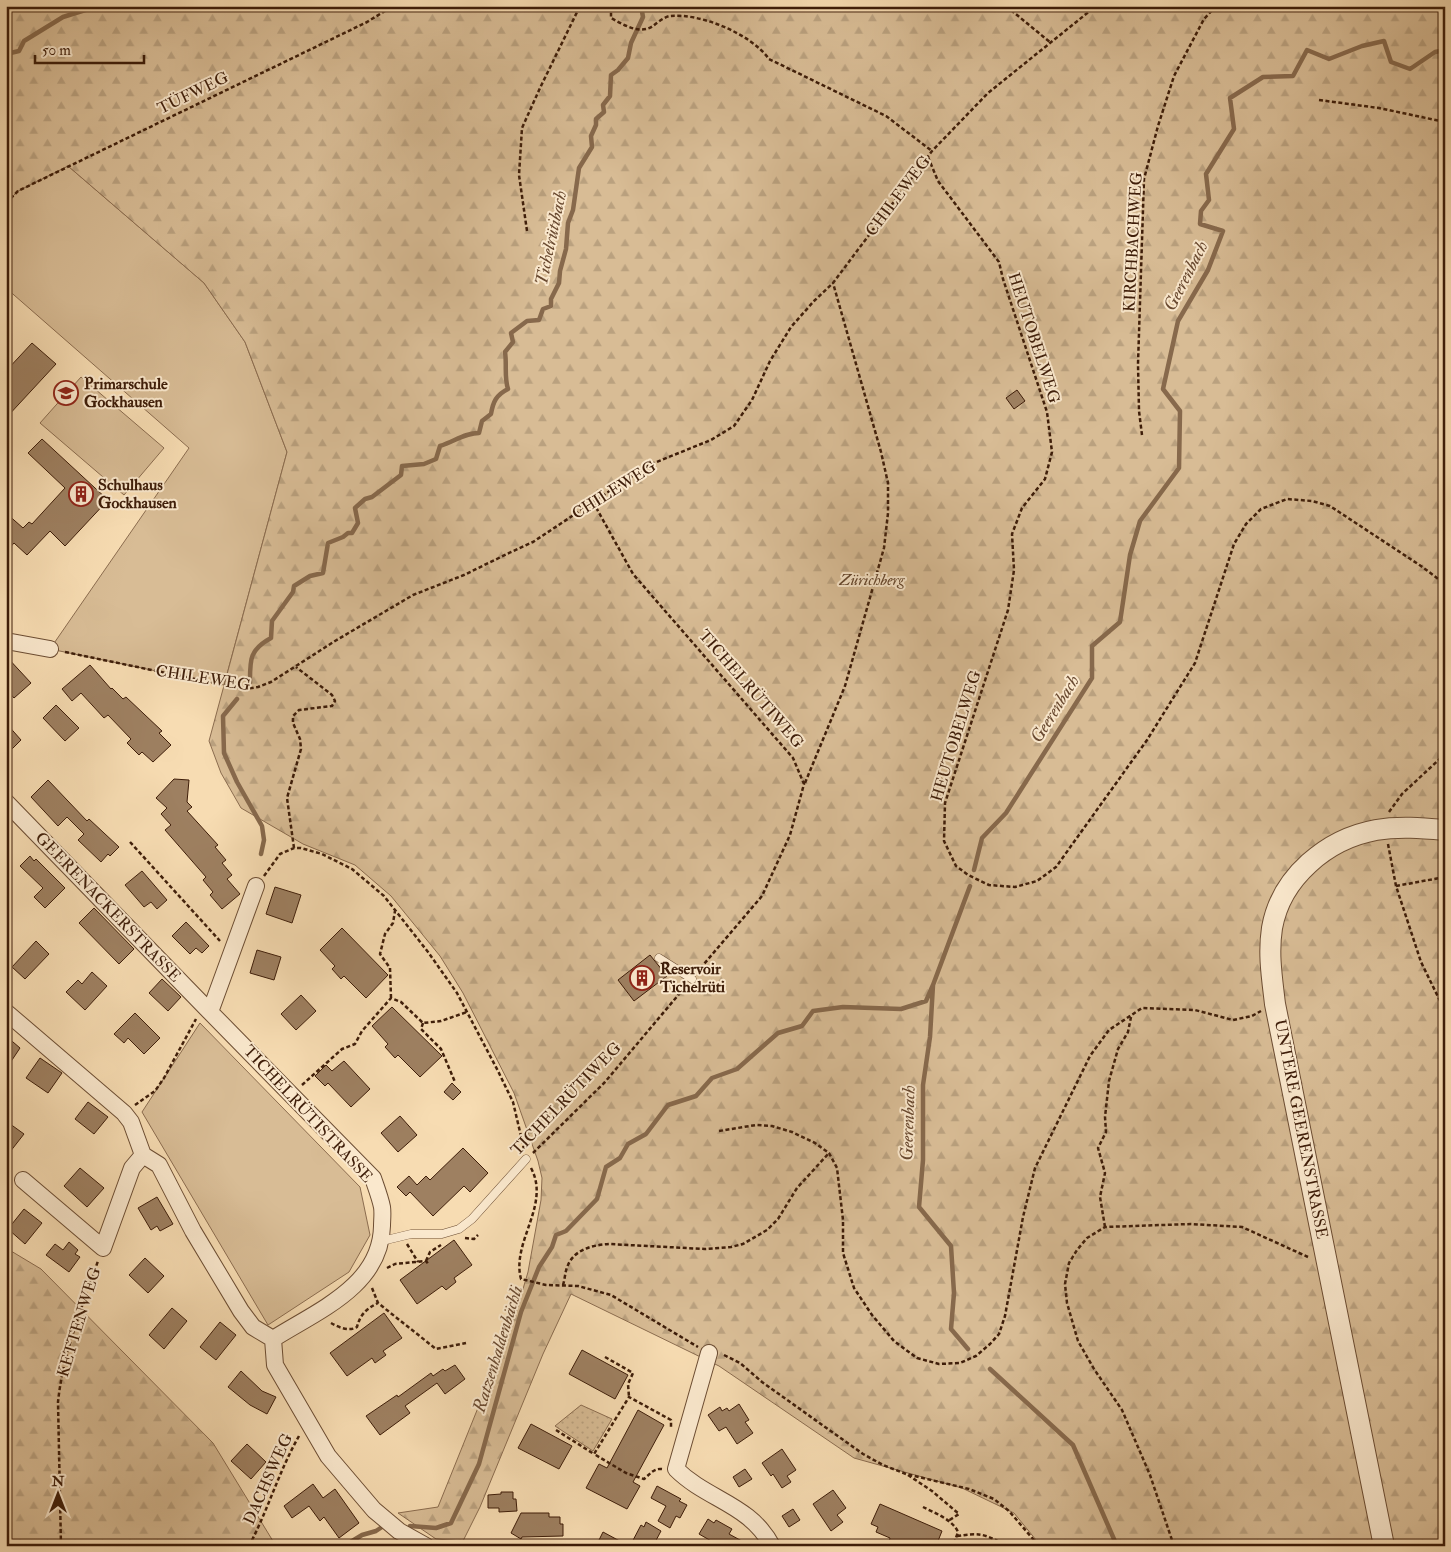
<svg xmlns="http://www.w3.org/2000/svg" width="1451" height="1552" viewBox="0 0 1451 1552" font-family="'IM FELL Double Pica',serif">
  <defs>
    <pattern id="forest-firs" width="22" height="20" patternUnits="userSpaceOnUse" patternTransform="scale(1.25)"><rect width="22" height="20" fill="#d8bc95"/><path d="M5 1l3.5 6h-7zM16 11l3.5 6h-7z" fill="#baa17f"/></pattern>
    <pattern id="park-dots" width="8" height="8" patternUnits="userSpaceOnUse" patternTransform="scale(1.25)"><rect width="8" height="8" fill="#d8bc95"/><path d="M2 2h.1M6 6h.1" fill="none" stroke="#baa17f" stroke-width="1.8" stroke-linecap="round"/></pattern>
  </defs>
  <rect width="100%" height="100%" fill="#f7dcb2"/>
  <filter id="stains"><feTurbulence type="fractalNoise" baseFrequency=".004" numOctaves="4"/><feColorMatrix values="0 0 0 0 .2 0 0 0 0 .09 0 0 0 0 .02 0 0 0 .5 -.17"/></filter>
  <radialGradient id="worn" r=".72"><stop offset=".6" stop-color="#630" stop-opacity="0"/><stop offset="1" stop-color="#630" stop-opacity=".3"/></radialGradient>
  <path fill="#d8bc95" stroke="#8b6c4f" d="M68,166L204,283L245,342L287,452L224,685L50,649L189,448L6,288V203L18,191Z
    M81,377L164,448L124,495L40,423Z
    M200,1023L360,1187L370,1235L349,1272L268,1325L142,1112Z"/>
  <path fill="url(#forest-firs)" stroke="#8b6c4f" d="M6,6H1445V1546H1041L1014,1513L962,1488L854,1458L719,1366L571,1294L543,1354L480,1507L463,1541L436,1539L398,1513L438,1507L515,1316L528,1272L541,1200L542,1178L538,1161L514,1093L463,993L440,956L391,896L355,865L303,844L241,808L221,773L209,741L287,452L245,342L204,283L68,166L18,191L6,203Z
    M6,1248L41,1269L213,1443L276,1546H6Z"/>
  <path fill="url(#park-dots)" stroke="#8b6c4f" d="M581,1405L612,1419L593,1451L555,1426Z"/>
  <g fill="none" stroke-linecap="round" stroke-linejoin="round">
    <path stroke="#87694c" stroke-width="4.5" d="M6,54L19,51L24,41L63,17L98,6
      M250,683C250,660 249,650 271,638L272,621L293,592L294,586L310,576L323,573L328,543L343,537L348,533H352L358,523L355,508L365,499L372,497L401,475L402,466L424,464L436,459L440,446C454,442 464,433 479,433L482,421L491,414C493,402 496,395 508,389C504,377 507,364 505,352L513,342L511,333L527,321L539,320L543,309L551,306V299L559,283L560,271L566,249L568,223L573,210L579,168L592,147L591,136L596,125V119L604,112L603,105L610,96L611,75L618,70L628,58L631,43L643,17L641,6
      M237,699L223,716L224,753L237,782L262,826L264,840L261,854
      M974,870L982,838L1006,813L1092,678V646L1120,622L1130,555L1140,521L1179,468L1180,411L1163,389L1178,321L1208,270L1223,231L1200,224L1201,211L1209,200L1206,174L1234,129L1230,98L1263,77L1293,76L1307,50L1329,59L1362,46L1384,41L1391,62L1410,69L1435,52L1445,50
      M968,1349L951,1329L954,1293L951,1246L919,1207L923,1160V1085L930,1037L933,985L970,886
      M990,1369L1073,1445L1117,1546
      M410,1526L436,1528L451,1523L479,1464L521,1312L539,1267L552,1247L556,1235L566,1231L597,1199L606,1167L620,1158L628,1144L646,1134L668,1105L696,1096L712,1078L737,1069L778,1033L802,1026L813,1011L843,1007L901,1009L926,1001L933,985
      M344,1546L362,1535L376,1531L382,1527"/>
  </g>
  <path fill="#9e8061" stroke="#3e1d09" d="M32,343L56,364L6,418V371Z
    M1017,390L1025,401L1014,409L1006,398Z
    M42,439L108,500L65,546L50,531L27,555L14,543L6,552V513L23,528L29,522L32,524L65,488L28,453Z
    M6,656L31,683L14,698L6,689Z
    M90,665L111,689L112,688L123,699L126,697L162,731L159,733L171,745L153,762L142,752L139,755L127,743L131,739L108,715L104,718L81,693L72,701L62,689Z
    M56,705L79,728L65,741L43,718Z
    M6,723L21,740L6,755Z
    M174,779L189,780L187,802L192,807L187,811L218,845L215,847L226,860L222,863L232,875L227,879L240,894L222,909L210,895L213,892L203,880L206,877L165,830L171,825L161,814L167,808L156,798Z
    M48,780L87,821L89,819L119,847L110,856L108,854L101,862L78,840L84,834L67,817L58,826L31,797Z
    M30,856L34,861L36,859L65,888L45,908L34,897L43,888L20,866Z
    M142,871L167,900L157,909L151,902L144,907L125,885Z
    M275,887L301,895L292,923L266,914Z
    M94,908L134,949L119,964L79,923Z
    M186,922L209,946L202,953L196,948L190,954L172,936Z
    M342,928L388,975L366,998L344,976L341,979L332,969L335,966L320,950Z
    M36,941L49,954L25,979L12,967Z
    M257,950L281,957L274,980L250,973Z
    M650,955L667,976L634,1001L618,980Z
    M92,972L107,986L85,1010L66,992L78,980L82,984Z
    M162,979L181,997L168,1011L149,993Z
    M301,995L316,1011L296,1030L281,1014Z
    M392,1007L442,1056L420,1077L398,1055L395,1058L385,1047L388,1044L372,1026Z
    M135,1013L160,1038L144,1054L128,1038L124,1043L114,1034Z
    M6,1036L20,1048L6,1069Z
    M40,1058L62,1073L48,1093L26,1078Z
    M344,1061L370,1089L351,1107L328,1083L325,1086L315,1076L326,1065L332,1071Z
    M452,1083L461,1092L453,1100L444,1092Z
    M88,1102L108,1117L94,1134L75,1119Z
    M400,1116L417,1135L398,1152L381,1133Z
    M6,1121L24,1134L6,1157Z
    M463,1148L488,1173L470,1192L464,1186L433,1216L410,1192L406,1196L397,1187L409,1176L417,1185L426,1176L430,1180Z
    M80,1168L104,1188L87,1207L64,1186Z
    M157,1197L173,1224L160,1231L157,1226L151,1230L138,1208Z
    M24,1209L42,1223L25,1244L8,1229Z
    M454,1240L472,1265L454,1278L456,1282L446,1290L442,1286L417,1304L400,1280Z
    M69,1242L78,1250L75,1254L80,1257L69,1272L46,1255L55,1244L63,1250Z
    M145,1258L164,1276L148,1293L129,1275Z
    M172,1308L187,1321L164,1349L149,1335Z
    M384,1313L402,1338L383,1351L386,1355L375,1363L372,1358L347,1376L330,1353Z
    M220,1322L236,1335L216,1360L200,1347Z
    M582,1350L628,1375L615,1399L569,1374Z
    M455,1365L465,1379L445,1394L437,1383L405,1406L410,1413L380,1435L366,1416L397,1395L398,1397L431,1373L433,1376L443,1369L445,1371Z
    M241,1371L262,1391L276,1397L267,1414L250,1405L228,1387Z
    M739,1404L749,1420L745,1422L753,1433L737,1444L726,1427L719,1431L708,1415L720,1407L722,1411L727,1408L729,1411Z
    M638,1410L664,1425L633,1482L640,1486L627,1509L586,1488L599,1464L607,1468Z
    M531,1424L572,1446L559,1469L518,1448Z
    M247,1444L266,1462L251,1479L231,1461Z
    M782,1449L796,1470L787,1476L791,1482L782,1488L773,1474L771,1476L762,1463Z
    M745,1469L752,1479L739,1487L733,1477Z
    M313,1484L323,1498L335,1489L359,1523L339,1538L324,1517L320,1521L309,1506L292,1518L284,1506Z
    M657,1486L681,1499L679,1501L687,1505L680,1518L676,1516L670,1528L658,1521L666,1506L651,1498Z
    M833,1490L846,1508L837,1515L843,1522L831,1531L813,1504Z
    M501,1492H513V1499H516L517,1511L499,1512V1508H488V1495L501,1494Z
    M880,1504L942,1531L936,1546H898L889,1542L890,1538L876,1532L878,1527L871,1524Z
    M793,1509L800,1520L789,1527L782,1516Z
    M521,1513H549V1517H560V1524H563V1536L522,1537L521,1539L511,1533Z
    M708,1519L714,1523L716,1520L732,1529L729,1534L751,1546H720L699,1534Z
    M646,1522L661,1531L653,1546H630L641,1525L644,1527Z
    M603,1532L629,1546H596Z"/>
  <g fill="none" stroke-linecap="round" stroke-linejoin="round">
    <defs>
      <path id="service" d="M659,958L692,979
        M382,1241L411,1234H442L459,1229L472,1219L526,1159"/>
      <path id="minor" d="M6,641L50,649
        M6,802L210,1012
        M256,886L210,1012L373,1178C376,1187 380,1197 382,1207C383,1213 382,1220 382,1226C381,1286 317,1311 273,1339
        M6,1012L124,1113L131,1122L143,1155L159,1165L193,1231L241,1311L253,1327L273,1339L275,1365L328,1456L374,1510L399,1531L426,1546
        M23,1180L103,1248L132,1168L143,1155
        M709,1353L676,1469C707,1500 750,1504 772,1546"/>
      <path id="tertiary" d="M1384,1546L1275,1004C1272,978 1268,954 1272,928C1281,877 1327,839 1376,830C1399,826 1422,828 1445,830"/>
    </defs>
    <use href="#service" stroke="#6c4d33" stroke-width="9"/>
    <use href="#minor" stroke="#6c4d33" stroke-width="18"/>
    <use href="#tertiary" stroke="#6c4d33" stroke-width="22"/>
    <path stroke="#3e1d09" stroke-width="2.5" stroke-dasharray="4 2.5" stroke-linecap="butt" d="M611,6V18C624,25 640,35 653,26C658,22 664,17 670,16C701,13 751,34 769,59L886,116L932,151
      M1006,6L1051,43
      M1319,100L1379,108L1445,122
      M928,157L938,181L999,262L1003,279L1047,412L1052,452L1045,479L1022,508L1012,534L1014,570L1008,610L945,803L944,841L956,866L968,875L989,885L1015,887L1037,881L1056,867L1147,740L1195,663L1234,544L1246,524L1261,509L1287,499L1312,501L1330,506L1421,566L1445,584
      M6,203L18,191L367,22L393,6
      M527,231L519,175L522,128L540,88L580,6
      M1142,435L1139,411L1138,364L1144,179L1158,126L1174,76L1204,19L1216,6
      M593,502L633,574L793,758L804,784L790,835L762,896L698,971
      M65,652L224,685L246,689L258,687L271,682L335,641L413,595L464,575L511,552L533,542L649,465L711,440L734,426L752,400L770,361L791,327L814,301L833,283L932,151L988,93L1096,6
      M805,783L845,686L884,548L888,513V483L881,452L833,283
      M1389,812L1402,794L1445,754
      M130,842L220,941
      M1388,844L1396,886L1421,962L1445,1011
      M294,848L287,798L301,749L300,739L293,723V716L299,710L332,706L335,701L332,695L296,667
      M264,876L280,854L294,848H301L322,854L352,869L384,896L428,952L457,993L498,1071L513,1102L524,1149
      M1396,886L1445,877
      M391,998L390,968L380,954L385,934L393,923L395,911
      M423,1023L421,1029L441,1049L455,1082
      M302,1085L342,1049L355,1044L362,1031L391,998L401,1002L423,1023L441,1021L467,1012
      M135,1105L155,1091L164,1078L196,1019
      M719,1131L756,1125L772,1126L792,1132L815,1143L829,1153L837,1168L843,1220V1253L854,1288L872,1315L894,1341L917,1358L939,1364L960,1363L976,1356L990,1344L999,1334L1005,1316L1023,1217L1035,1168L1090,1056L1109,1030L1142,1008L1195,1010L1233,1020L1252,1016L1261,1011
      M533,1153L605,1082L685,987
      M531,1168C551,1205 511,1242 521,1279L546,1285L578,1286L611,1295L698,1347
      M1105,1227L1100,1197L1105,1173L1098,1148L1106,1132L1105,1117L1109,1081L1118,1049L1128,1032L1131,1017
      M465,1238L474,1239L478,1235
      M407,1244L418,1262
      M426,1261L430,1252L441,1245
      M387,1268L395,1264L426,1261L429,1265
      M563,1285C565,1279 565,1271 568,1265C575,1249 593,1245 609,1244L705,1249L731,1247L743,1244L767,1230L778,1219L797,1188L829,1153
      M372,1288L378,1303L436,1349L466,1343
      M331,1323C338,1327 349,1332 357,1327C360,1315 366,1309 378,1303
      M724,1355L740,1363L762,1382L863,1454L883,1465L906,1474L969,1489L994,1499L1009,1511L1039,1546
      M605,1357L633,1373L628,1384L629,1397
      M556,1430L594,1454
      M662,1469C654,1468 650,1474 644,1479L626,1473L594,1454L629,1397L671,1420V1429
      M908,1475L932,1491L959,1514L948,1521
      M923,1507C935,1513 953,1520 958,1532L953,1546
      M957,1536C979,1533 983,1533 1003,1544L1004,1546
      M61,1546L58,1402C63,1353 82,1307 98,1261
      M249,1546C268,1510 279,1471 299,1436
      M1174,1546L1150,1475L1122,1410L1094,1369L1078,1341L1067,1303L1065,1284L1069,1263L1077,1250L1087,1238L1105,1227L1191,1224L1242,1227L1308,1257"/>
    <use href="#service" stroke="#fae8cd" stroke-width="8"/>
    <use href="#minor" stroke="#fae8cd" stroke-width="16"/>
    <use href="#tertiary" stroke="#fae8cd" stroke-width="20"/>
  </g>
  <defs>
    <symbol id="school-ring" viewBox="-11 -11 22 22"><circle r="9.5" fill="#fae8cd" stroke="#8f2418" stroke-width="1.5"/><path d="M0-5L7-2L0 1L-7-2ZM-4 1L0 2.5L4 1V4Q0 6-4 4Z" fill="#8f2418"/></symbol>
    <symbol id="building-ring" viewBox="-11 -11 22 22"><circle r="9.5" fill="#fae8cd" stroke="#8f2418" stroke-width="1.5"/><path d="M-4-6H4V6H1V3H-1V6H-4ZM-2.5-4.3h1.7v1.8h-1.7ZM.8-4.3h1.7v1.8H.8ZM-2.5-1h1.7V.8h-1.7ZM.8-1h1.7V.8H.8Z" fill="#8f2418"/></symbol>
  </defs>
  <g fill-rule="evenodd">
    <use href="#school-ring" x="52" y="379" width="28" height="28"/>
    <use href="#building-ring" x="67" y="480" width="28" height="28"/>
    <use href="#building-ring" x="628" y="964" width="28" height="28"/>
  </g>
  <g text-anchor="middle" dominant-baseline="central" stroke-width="4" stroke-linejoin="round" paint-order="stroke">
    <g font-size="16" fill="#3e1d09" stroke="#fae8cd">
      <text transform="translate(193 93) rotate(-26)">TÜFWEG</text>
      <text transform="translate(898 196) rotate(-53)">CHILEWEG</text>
      <text transform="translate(1133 242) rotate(-87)">KIRCHBACHWEG</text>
      <text transform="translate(1034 338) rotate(72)">HEUTOBELWEG</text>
      <text transform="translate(614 490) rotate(-32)">CHILEWEG</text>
      <text transform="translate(203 678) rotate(9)">CHILEWEG</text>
      <text transform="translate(751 689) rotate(49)">TICHELRÜTIWEG</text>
      <text transform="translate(956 736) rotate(-73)">HEUTOBELWEG</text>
      <text transform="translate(108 907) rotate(46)">GEERENACKERSTRASSE</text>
      <text transform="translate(566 1099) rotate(-46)">TICHELRÜTIWEG</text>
      <text transform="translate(308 1114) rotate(47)">TICHELRÜTISTRASSE</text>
      <text transform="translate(1301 1129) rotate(79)">UNTERE GEERENSTRASSE</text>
      <text transform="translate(79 1322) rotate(-73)">KETTENWEG</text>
      <text transform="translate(268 1479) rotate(-66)">DACHSWEG</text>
    </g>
    <g font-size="16" font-weight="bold" fill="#3e1d09" stroke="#fae8cd" text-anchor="start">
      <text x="84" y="384">Primarschule<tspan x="84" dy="18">Gockhausen</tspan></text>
      <text x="98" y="485">Schulhaus<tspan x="98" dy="18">Gockhausen</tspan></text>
      <text x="660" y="969">Reservoir<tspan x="660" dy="18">Tichelrüti</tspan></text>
    </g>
    <g font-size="16" font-style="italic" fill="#64452c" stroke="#fae8cd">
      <text x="872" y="580">Zürichberg</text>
    </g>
    <g font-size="18" font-style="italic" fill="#694930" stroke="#fae8cd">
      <text transform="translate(551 238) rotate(-78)">Tichelrütibach</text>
      <text transform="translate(1186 276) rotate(-63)">Geerenbach</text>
      <text transform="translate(1055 709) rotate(-58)">Geerenbach</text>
      <text transform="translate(908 1123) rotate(-88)">Geerenbach</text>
      <text transform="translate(498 1349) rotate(-73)">Ratzenhaldenbächli</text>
    </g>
  </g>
  <rect width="1451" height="1552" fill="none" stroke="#f7dcb2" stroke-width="25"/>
  <rect x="8" y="8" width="1436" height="1537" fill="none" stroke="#3e1d09" stroke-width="2.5"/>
  <rect x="12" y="12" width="1426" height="1527" fill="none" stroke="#3e1d09"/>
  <g transform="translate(58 1494)" stroke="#fae8cd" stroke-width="4" paint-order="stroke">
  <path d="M0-4L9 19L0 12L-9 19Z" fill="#3e1d09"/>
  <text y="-8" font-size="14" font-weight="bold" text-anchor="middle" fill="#3e1d09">N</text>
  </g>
  <path d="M35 55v8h109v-8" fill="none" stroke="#3e1d09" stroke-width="2.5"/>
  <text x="42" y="55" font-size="15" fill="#3e1d09" stroke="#fae8cd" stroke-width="4" paint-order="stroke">50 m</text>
  <rect width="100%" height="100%" filter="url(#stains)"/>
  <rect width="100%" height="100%" fill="url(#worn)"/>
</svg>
